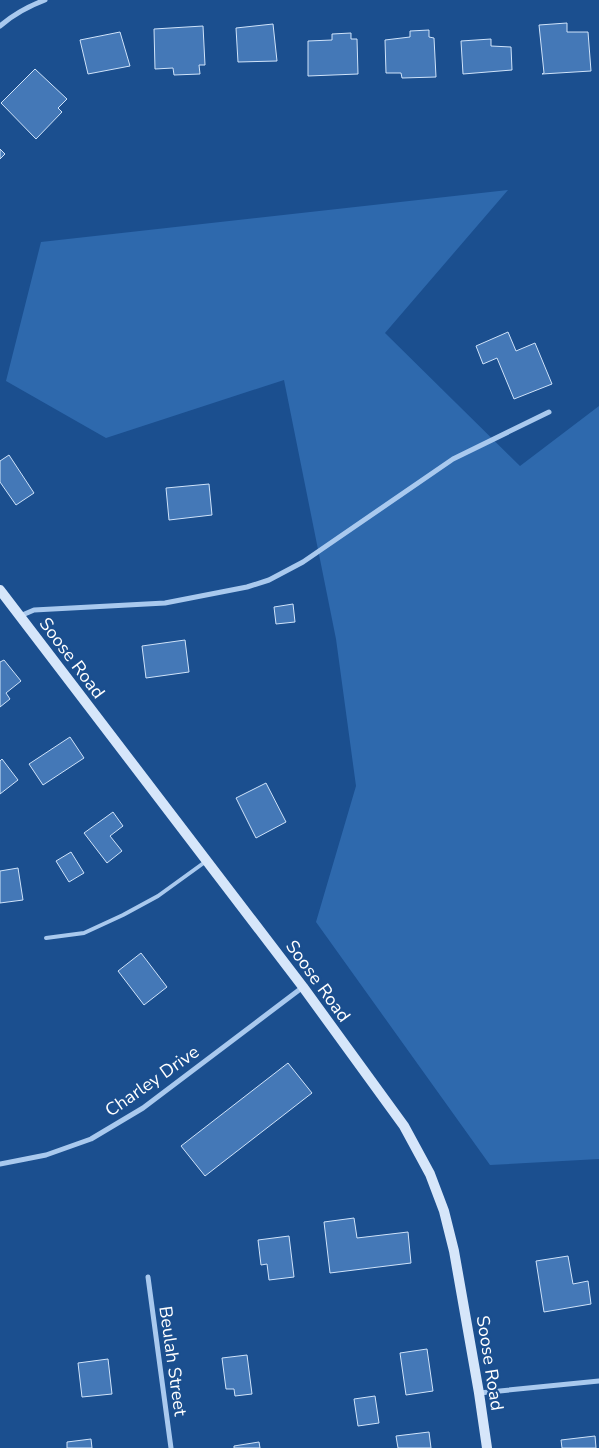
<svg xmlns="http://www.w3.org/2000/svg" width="599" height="1448" viewBox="0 0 599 1448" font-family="'Nunito Sans',sans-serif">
  <rect width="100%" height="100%" fill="#1b4f8f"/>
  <path fill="#2e69ad" d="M508,190L385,333L520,466L599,406V1159L490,1165L316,922L356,786L336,639L284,380L106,438L6,381L41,242Z"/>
  <path fill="#4478b7" stroke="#cfe3fa" d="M567,23V32H588L591,71L542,74L544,73L539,25Z
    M273,24L277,61L238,62L236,28Z
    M203,26L205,65H199L200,74L174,75L173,68L155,69L154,29Z
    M429,30V37L434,38L436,77L402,78L401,73H386L385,40L410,37V31Z
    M120,32L130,66L88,74L80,40Z
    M351,33V39H357L358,74L308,76V41L332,40V34Z
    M491,39V46L511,47L512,70L463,74L461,41Z
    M35,69L67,99L58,108L62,112L36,139L1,103Z
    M0,149L5,154L0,159Z
    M508,332L516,351L535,343L552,384L514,399L497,358L483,364L476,346Z
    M9,455L34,493L16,505L0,482V461Z
    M209,484L212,515L169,520L166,488Z
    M293,604L295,622L276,624L274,607Z
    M185,640L189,672L146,678L142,646Z
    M4,660L21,681L6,693L10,699L0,707V662Z
    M70,737L84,758L43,785L29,764Z
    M2,759L18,780L0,794V761Z
    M266,783L286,822L256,838L236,798Z
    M113,812L123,826L110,836L122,851L107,863L84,833Z
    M71,852L84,873L69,882L56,861Z
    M18,868L23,900L0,903V871Z
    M141,953L167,987L144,1005L118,971Z
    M288,1063L312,1093L205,1176L181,1146Z
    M354,1218L357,1238L408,1232L411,1263L330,1273L324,1222Z
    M289,1236L294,1277L269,1280L267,1264L261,1265L258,1240Z
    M568,1256L573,1284L588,1281L591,1304L544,1312L536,1261Z
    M427,1349L433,1391L406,1395L400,1353Z
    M247,1355L252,1394L235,1396L234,1389H226L222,1358Z
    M108,1359L112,1394L82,1397L78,1363Z
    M375,1396L379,1423L358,1426L354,1399Z
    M429,1432L431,1448H398L396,1436Z
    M595,1436L596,1448H562L561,1440Z
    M91,1439L92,1448H67V1442Z
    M259,1442L260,1448H234V1446Z"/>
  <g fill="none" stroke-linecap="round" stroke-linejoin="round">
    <path stroke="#a9c9ee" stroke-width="4" d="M46,938L84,933L123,915L158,896L205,862"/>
    <path stroke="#a9c9ee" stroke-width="5" d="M0,26C14,14 29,6 45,0
      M20,616L34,610L165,603L247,587L269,580L303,562L453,459L549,412
      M0,1164L46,1155L91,1139L143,1108L303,987
      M148,1277L171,1448
      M479,1393L599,1381"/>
    <path stroke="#d6e6fa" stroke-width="10" d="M0,590L303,987L404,1126L430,1174L444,1211L454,1251L479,1393L487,1448"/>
  </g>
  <g text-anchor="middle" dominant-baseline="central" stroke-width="4.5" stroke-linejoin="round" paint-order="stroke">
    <g font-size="18" fill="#fff" stroke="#1b4f8f">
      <text transform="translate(72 658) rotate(53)">Soose Road</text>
      <text transform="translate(318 981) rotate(54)">Soose Road</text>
      <text transform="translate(152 1081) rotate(-35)">Charley Drive</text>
      <text transform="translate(173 1361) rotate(82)">Beulah Street</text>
      <text transform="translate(490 1363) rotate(81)">Soose Road</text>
    </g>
  </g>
</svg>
